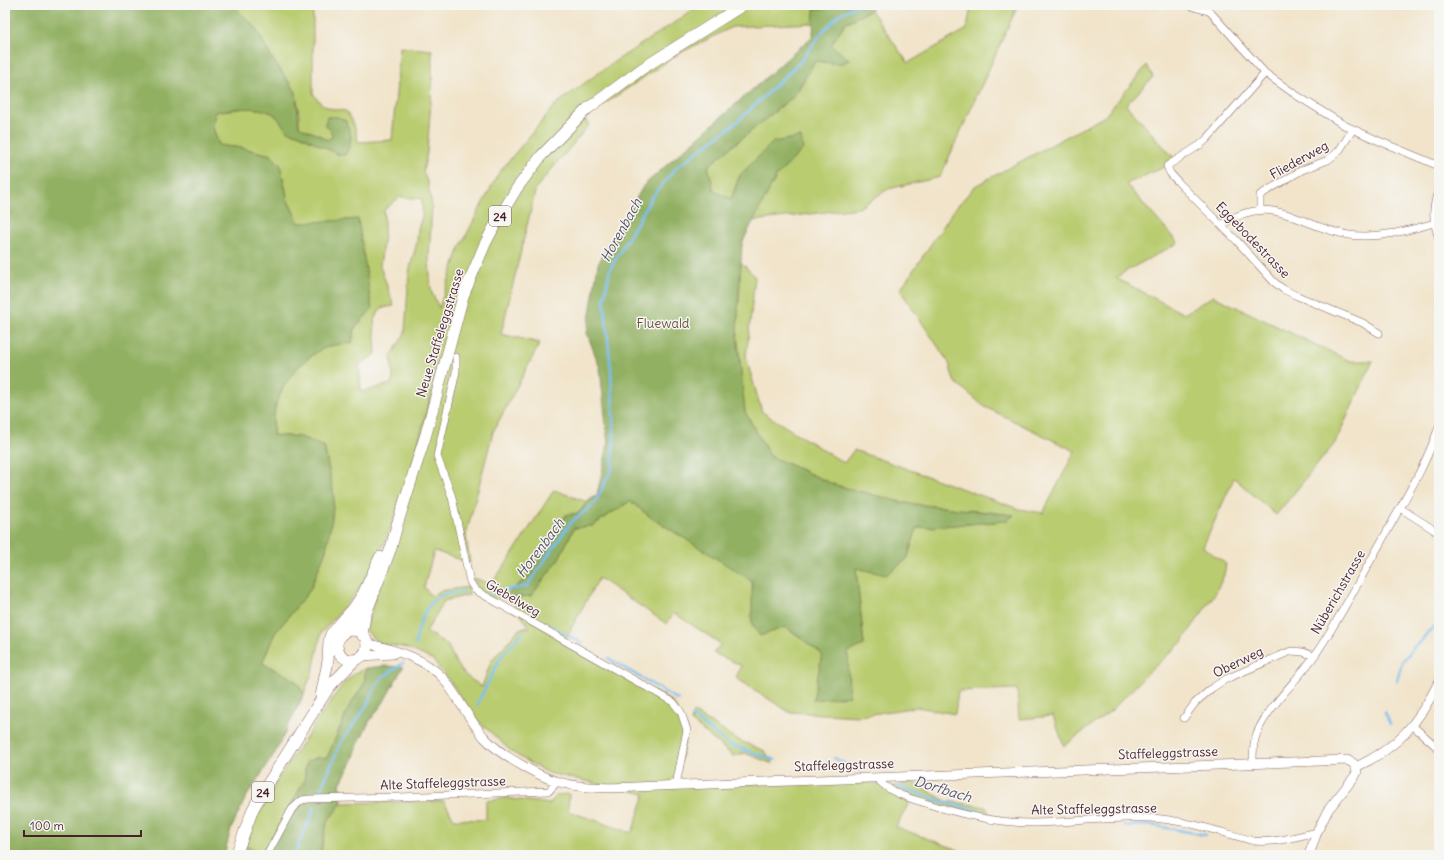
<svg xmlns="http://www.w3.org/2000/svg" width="1444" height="860" viewBox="0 0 1444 860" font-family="Delius,sans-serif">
  <rect width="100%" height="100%" fill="#f6f6f2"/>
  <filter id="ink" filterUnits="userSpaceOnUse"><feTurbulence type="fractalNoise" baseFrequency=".025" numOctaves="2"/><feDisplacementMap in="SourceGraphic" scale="8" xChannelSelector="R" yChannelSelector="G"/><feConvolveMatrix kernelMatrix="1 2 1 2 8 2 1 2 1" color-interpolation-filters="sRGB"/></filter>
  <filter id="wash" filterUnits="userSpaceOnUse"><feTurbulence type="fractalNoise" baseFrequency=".012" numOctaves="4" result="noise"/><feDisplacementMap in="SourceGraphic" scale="16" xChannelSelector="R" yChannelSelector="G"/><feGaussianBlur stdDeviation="0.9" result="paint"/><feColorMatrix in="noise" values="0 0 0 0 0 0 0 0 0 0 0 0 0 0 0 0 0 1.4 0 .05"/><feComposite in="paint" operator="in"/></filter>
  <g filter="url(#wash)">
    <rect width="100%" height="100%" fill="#f1e4ca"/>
    <path fill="#b9cc6f" stroke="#82764d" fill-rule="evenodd" d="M233,5H313V93C322,108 330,109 346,111C354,121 356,131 358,142L392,140L400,47L432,50V87L427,153L423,171L428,184L432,206L429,260L431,291L439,308L460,247L498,174L556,104L611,64L686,15L700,5H845L815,9L814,23L732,27L678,54L600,107L585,119L589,125L536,188L501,334L540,343L493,432L466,535L470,563L434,551L424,587L431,596L440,591L468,587L469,595L444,601L426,632L447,644L455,661L465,675L482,687L491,661L519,629L530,627L514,607L518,597L531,596L558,560L574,528L592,526L630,501L649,516L753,581L752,624L786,627L823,654L848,651L864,645L856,568L907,559L917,528L1006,521L1014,515L905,503L835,485L770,456L745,412L737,333L741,262L755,277L746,358L762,412L844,463L854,450L1019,509L1043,513L1075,451L985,407L954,381L949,363L900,290L954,210L975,186L1105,116L1147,65L1153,77L1126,105L1176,160L1167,166L1126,184L1178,243L1126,271L1116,278L1184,314L1213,296L1350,361H1373L1335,443L1276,515L1234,478L1203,547L1226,564L1224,575L1216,592L1182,642L1149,672L1112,710L1064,746L1053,716L1019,719L1017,689L958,691L955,714L917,707L859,716L789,712L736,678L741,665L713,653L721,644L674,613L667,624L599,578L564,641L673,702L687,730L676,785L867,782L882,785L911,799L896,827L972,855H320L327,822L342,803L444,801L454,819L486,820V801L506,798L550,804L557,795L569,794L568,811L632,833L645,794L548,773L513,753L475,718L454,687L433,660L407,648L378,643L365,630L382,576L453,315L442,351L410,475L391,528L376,562L355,595L321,633L314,667L304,694L295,680L262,663L275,633L310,590L332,518L334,495L324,446L300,437L273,435C273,428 273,420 274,413C278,389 296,365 317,352C327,345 340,344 352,343L355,328L372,308L299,223L288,201L280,164L271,155L242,148L219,145L213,128L215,112C233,110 261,103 276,116C280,120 284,127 287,131L300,135L337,154L345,155L350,146L351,135L331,131L332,137L327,140C318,133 308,132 299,126V115L296,92L271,57L255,27ZM400,197L422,199V216L418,229L417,242L409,272L405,333L391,356L393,379L391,384L361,392L359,365L376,354L374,320L381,308L394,306L380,266L384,236V210Z
      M971,5H1018L940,177L888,189L859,208L753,221L776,177L803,149L740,175L731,199L714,191L708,166L795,95L815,61L839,64L849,60L831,45L845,23L871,10L908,63L967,29Z
      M554,490L587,502L579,513L566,515L532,573L503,598L480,597L474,578L491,584L510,558Z
      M366,668L364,684L349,707L327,758L305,770V780L272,837L261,853L246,845L255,819L279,777L298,749L342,685L354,674Z
      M693,712L736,739L765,751L773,764L745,753L733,756L691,721Z
      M912,782L946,801L987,807L989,816L926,801L892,787Z"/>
    <path fill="#92b062" stroke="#6e6846" d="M5,5H233L255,27L271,57L296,92L299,126C308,132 318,133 327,140L332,137L331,131L325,125L327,117H338L346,121C352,136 353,141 345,155L337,154L300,135L287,131C284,127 280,120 276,116C262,104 232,109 215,112L213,128L219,145L242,148L271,155L280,164L288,201L299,223L358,219L372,309L355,328L352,343C340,344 327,345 317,352C296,365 278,389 274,413C273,420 273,428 273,435L300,437L324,446L334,495L332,518L326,550L310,590L275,633L262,663L295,680L304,694L275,753L245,799L231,829L224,855H5Z
      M845,5H875L871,10L845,23L831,45L850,60L839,64L815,61L795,95L708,166L714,191L731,199L740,175L773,142L801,137L803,149L776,177L742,243L737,333L745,412L770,456L835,485L905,503L1014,515L1006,521L917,528L907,559L886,575L856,568L864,645L848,652L849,696L813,700L822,654L786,627L760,636L752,624V581L649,516L630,501L592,526L574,528L558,560L531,596L503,598L532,573L566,515L579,513L587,502L597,495L608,444L600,368L587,333L598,264L644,185L813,36L814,9Z
      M386,666L403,667L383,703L369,722L359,742L352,762L340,784L342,803L327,822L320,855H243L246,845L261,853L272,837L305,780V770L307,761L318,757L327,758L349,707L364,684L366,668Z"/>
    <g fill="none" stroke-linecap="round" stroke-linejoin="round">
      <path stroke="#7abef0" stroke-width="2.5" d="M490,593L527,586L571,522L594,504L612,469L614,434L611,371L604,300L610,269L652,197L676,168L737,122L800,62L823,31L840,14L858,5
        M543,622L582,643
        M415,645C419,627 422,606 440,596C446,593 457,593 464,592
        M608,658L678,700
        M1397,681L1402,662L1414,647L1421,641L1428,632L1439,623
        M477,705L500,658L522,633
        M1385,712L1390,724
        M692,716L728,744L775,760
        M834,758L860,771
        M898,786L934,799L982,812
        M320,791L341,742L364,710L381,678L403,663
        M1124,826L1151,825L1205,835
        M294,855L315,806"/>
    </g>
  </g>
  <g filter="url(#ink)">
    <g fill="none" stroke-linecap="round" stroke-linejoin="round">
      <defs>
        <path id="minor" d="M1187,5L1208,11
          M1204,5L1265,73L1296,95L1344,125L1379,141L1439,166
          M1265,73L1207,139L1200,145L1167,166L1170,173L1178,182L1237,241L1274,282L1283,289L1295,295L1363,323L1379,333
          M1439,187C1432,209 1432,218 1439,239
          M1260,210V195L1302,170L1328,160L1339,151L1353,129
          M1221,225C1273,190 1298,227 1349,235C1378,239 1406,231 1434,223
          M456,357V372L437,456L452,497L470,582L475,590L673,702L681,712L687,730L676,785
          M1400,508L1439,533
          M1184,718L1195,703L1212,688L1226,679L1291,651L1303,652L1314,656
          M1412,725L1439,749
          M1253,763C1253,755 1253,746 1255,739C1262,712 1299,679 1315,655C1341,617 1362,575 1385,535C1404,500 1427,464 1439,426
          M877,778C887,792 909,798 925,803C959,814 996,823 1032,823C1071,823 1111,816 1150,818C1186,820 1220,832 1254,841C1275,843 1296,837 1317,832
          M267,855L292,809L302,800L309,799L400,797L549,791L557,782"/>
        <path id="tertiary" d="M366,643C394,650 424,657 444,679C458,698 469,719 484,737C495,749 508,758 523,766C534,772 546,779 559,782C591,791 626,787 659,786L1347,760L1353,763L1356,767
          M362,656L393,654
          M1356,767C1399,747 1418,723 1439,682
          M1309,855L1317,832L1328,810L1355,776L1357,772L1356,767"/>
        <path id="primary" d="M337 645a15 15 0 1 1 30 0a15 15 0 1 1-30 0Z
          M346,631L355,620L363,602
          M362,635L365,616L391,548L397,525L426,434L463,296L485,244L496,223L517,188L542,155L587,109L643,68L743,5
          M321,696L328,661L329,640L331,634L353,609L363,594L380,557
          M236,855L253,809L264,790L329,687L355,660"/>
      </defs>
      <use href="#minor" stroke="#846463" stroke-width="8"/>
      <use href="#tertiary" stroke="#846463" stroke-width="10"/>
      <use href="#primary" stroke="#846463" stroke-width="12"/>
      <use href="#minor" stroke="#fff" stroke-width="7"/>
      <use href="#tertiary" stroke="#fff" stroke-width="9"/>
      <use href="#primary" stroke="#fff" stroke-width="11"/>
    </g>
  </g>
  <g text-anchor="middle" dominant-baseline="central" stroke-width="3" stroke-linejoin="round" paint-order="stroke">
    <g fill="#f6f6f2" stroke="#7e6067" stroke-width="1">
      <rect x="489" y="206" width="22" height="20" rx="3"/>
      <rect x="252" y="782" width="22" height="20" rx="3"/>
    </g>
    <g font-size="12" font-weight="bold" fill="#4a1f2b">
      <text x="500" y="216">24</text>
      <text x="263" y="792">24</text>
    </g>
    <g font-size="13" fill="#4a1f2b" stroke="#f6f6f2">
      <text transform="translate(1299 160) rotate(-29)">Fliederweg</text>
      <text transform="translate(1253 240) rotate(46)">Eggebodestrasse</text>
      <text transform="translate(440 333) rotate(-73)">Neue Staffeleggstrasse</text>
      <text transform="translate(1338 592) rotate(-60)">Nüberichstrasse</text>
      <text transform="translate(513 598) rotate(30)">Giebelweg</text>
      <text transform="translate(1238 662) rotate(-26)">Oberweg</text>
      <text transform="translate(1168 753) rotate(-2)">Staffeleggstrasse</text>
      <text transform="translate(844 765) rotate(-2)">Staffeleggstrasse</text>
      <text transform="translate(443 783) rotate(-2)">Alte Staffeleggstrasse</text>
      <text transform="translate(1094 809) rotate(-1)">Alte Staffeleggstrasse</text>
    </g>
    <g font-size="13" fill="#6b533f" stroke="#f6f6f2">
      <text x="663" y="323">Fluewald</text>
    </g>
    <g font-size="14" font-style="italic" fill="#584f66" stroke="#f6f6f2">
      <text transform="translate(621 230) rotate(-61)">Horenbach</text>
      <text transform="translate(540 548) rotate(-53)">Horenbach</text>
      <text transform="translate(943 789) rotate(17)">Dorfbach</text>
    </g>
  </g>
  <rect width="1444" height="860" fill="none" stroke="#f6f6f2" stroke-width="20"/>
  <path d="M24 830v6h117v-6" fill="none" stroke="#4a1f2b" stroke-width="2"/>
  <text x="30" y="830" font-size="12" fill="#4a1f2b" stroke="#f6f6f2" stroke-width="3" paint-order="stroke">100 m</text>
</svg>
